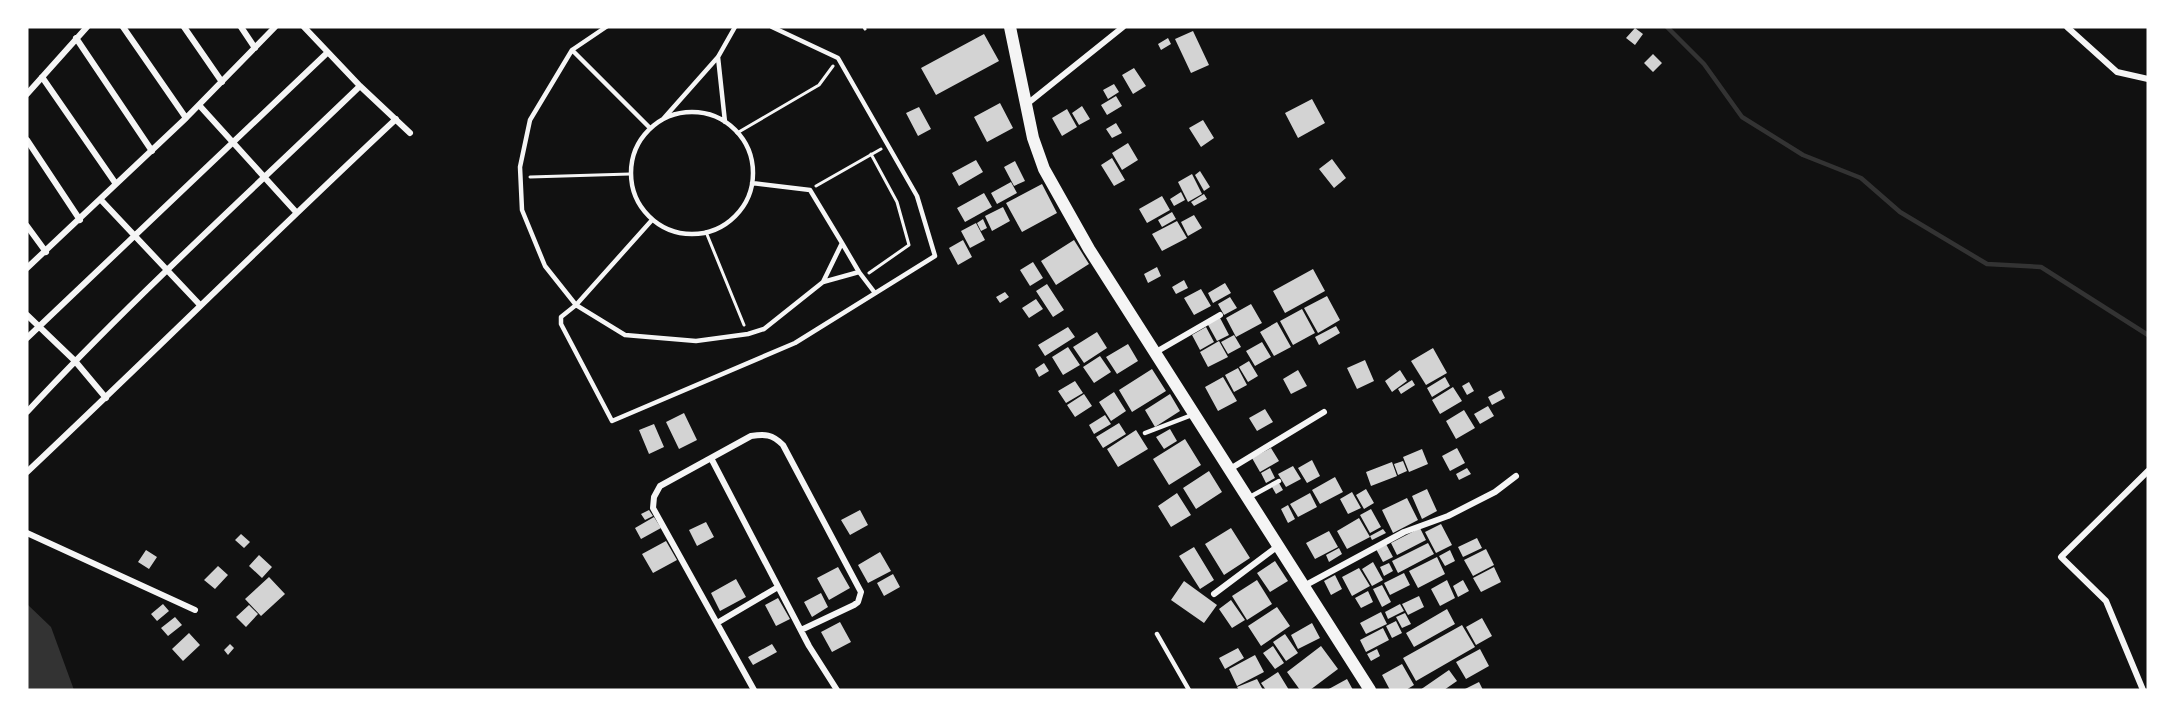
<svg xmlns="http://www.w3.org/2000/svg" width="2175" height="717" viewBox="0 0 2175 717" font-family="'Fira Sans Condensed',sans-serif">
  <rect width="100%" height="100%" fill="#111"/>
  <path fill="#333" d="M27,604L51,627L74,690H27Z"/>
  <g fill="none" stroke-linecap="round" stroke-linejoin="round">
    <path stroke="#333" stroke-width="4.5" d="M1667,27L1704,64L1742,117L1803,155L1861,178L1900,212L1987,264L2041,267L2148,335"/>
  </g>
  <path fill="#d3d3d3" d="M1635,28L1643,34L1635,45L1626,38Z
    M1193,31L1209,65L1191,73L1175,39Z
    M984,34L999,61L936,95L921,68Z
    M1168,38L1171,44L1161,50L1158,44Z
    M1653,54L1662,63L1653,72L1644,63Z
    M1134,68L1146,86L1133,94L1122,75Z
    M1114,84L1119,92L1108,99L1103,90Z
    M1116,96L1122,106L1107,115L1101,105Z
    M1312,99L1325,123L1298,138L1285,113Z
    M1000,103L1013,128L987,142L974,117Z
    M1082,106L1090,119L1079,125L1072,113Z
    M919,107L931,129L918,136L906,113Z
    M1067,109L1077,127L1062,136L1052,118Z
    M1203,120L1214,138L1201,147L1189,128Z
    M1116,123L1122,133L1112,138L1106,129Z
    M1128,143L1138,160L1122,170L1112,153Z
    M1112,158L1125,180L1114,186L1101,165Z
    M1332,159L1346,178L1334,188L1319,169Z
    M976,160L983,172L959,186L952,173Z
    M1015,161L1025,181L1014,186L1004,167Z
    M1200,171L1210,187L1204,191L1195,175Z
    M1192,174L1202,194L1188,202L1178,182Z
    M1011,182L1017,193L997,204L991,193Z
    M1042,184L1057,213L1022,232L1006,203Z
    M1181,192L1185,200L1174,206L1170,199Z
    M984,193L992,207L965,222L957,208Z
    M1204,194L1207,199L1194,206L1191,202Z
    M1162,196L1170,210L1147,223L1139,209Z
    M1003,207L1010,221L992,231L985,216Z
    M1172,212L1176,219L1162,227L1158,220Z
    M1194,215L1202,228L1188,236L1181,222Z
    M983,219L987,228L981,231L977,223Z
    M1177,221L1187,238L1162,251L1152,234Z
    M976,223L985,240L970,248L961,231Z
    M963,240L972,257L958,265L949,248Z
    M1074,240L1089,264L1056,285L1041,261Z
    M1033,262L1043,278L1030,286L1020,270Z
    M1157,267L1161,276L1148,283L1144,274Z
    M1313,269L1325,291L1285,313L1273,291Z
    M1184,280L1188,288L1176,294L1172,287Z
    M1225,283L1231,293L1213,303L1208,293Z
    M1047,284L1064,310L1053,317L1036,291Z
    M1201,289L1211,306L1194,315L1184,298Z
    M1005,292L1009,297L1000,303L996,297Z
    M1327,296L1340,320L1318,333L1304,308Z
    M1230,297L1237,308L1224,315L1218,304Z
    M1036,299L1043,309L1029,318L1022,308Z
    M1251,304L1262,323L1236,337L1226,318Z
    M1302,309L1315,333L1293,345L1280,321Z
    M1219,316L1229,335L1217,341L1207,323Z
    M1277,322L1291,347L1274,356L1260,332Z
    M1336,326L1340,333L1319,345L1315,337Z
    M1068,327L1075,337L1045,356L1038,345Z
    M1206,327L1214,342L1200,350L1192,335Z
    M1097,332L1107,348L1084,363L1073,347Z
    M1234,335L1241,347L1228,354L1221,342Z
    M1219,341L1228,357L1208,367L1200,352Z
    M1262,342L1271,357L1255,366L1246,351Z
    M1128,344L1138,361L1117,374L1106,357Z
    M1068,347L1080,365L1063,375L1052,357Z
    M1433,348L1447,373L1426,385L1411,361Z
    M1100,356L1111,372L1094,383L1083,367Z
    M1365,360L1374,381L1357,389L1347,368Z
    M1249,361L1258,376L1248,382L1239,367Z
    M1044,363L1049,371L1039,377L1035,369Z
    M1238,368L1247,385L1234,392L1225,375Z
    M1152,369L1166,391L1132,412L1119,390Z
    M1298,370L1307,386L1291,394L1283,379Z
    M1400,370L1407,381L1392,392L1385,381Z
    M1223,377L1237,401L1218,411L1205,387Z
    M1445,377L1450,386L1432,397L1427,388Z
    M1412,380L1415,385L1401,394L1398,389Z
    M1075,381L1083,393L1066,403L1058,391Z
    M1469,382L1474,391L1467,395L1462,386Z
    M1453,387L1462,401L1440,414L1432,400Z
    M1501,390L1505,398L1492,405L1488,397Z
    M1114,392L1126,411L1111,421L1099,402Z
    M1084,394L1092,406L1075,417L1067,405Z
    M1170,394L1180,411L1155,427L1145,410Z
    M1488,406L1494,416L1480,424L1474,414Z
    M1265,409L1273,422L1257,431L1249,418Z
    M1464,410L1475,428L1456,439L1446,421Z
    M684,413L697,440L679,449L666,422Z
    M1105,415L1111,424L1094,434L1089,425Z
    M1119,423L1126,434L1103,448L1096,437Z
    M654,424L664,447L649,454L639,430Z
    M1170,429L1177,441L1164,449L1156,437Z
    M1136,430L1148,449L1118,467L1107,449Z
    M1185,439L1201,465L1169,485L1153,459Z
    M1271,448L1279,461L1260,472L1252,458Z
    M1457,448L1465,463L1450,471L1442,456Z
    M1422,449L1428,464L1409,472L1403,457Z
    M1312,460L1320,476L1307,483L1298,468Z
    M1403,461L1407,471L1398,475L1394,464Z
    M1392,462L1397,476L1371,486L1366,472Z
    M1293,466L1301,479L1286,487L1278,474Z
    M1270,468L1275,478L1266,483L1261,473Z
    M1467,468L1471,474L1459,480L1456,474Z
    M1209,471L1222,492L1196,509L1183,488Z
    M1335,477L1343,492L1320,504L1312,490Z
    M1279,483L1283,490L1276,494L1272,487Z
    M1366,489L1374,503L1364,509L1356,495Z
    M1427,489L1437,511L1422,519L1412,496Z
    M1352,492L1361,508L1348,514L1340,499Z
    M1177,493L1191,515L1171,527L1158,506Z
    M1310,493L1317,507L1298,517L1290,504Z
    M1407,498L1418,520L1393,533L1382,510Z
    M1288,505L1295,519L1288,523L1281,509Z
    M1371,509L1381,527L1370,533L1360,515Z
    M649,510L653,516L645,520L641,514Z
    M860,510L868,525L850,535L841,520Z
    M654,517L661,528L641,539L635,528Z
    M1359,518L1370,537L1347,549L1337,531Z
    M706,522L714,537L697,546L689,530Z
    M1441,524L1452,545L1436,553L1425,532Z
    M1231,528L1250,558L1224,575L1205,544Z
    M1420,528L1426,540L1397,555L1391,543Z
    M1383,529L1386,533L1372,540L1370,536Z
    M1329,531L1338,547L1315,559L1306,543Z
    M241,534L250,542L244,548L235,540Z
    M1477,538L1482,548L1463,557L1458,547Z
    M666,541L677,560L653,573L642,554Z
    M1428,543L1434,554L1398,573L1392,561Z
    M1386,544L1393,557L1383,562L1376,549Z
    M1194,547L1214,580L1200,589L1179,556Z
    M1339,548L1342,554L1329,562L1326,555Z
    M1486,549L1494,565L1473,576L1464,560Z
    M146,550L157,557L149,569L138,562Z
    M1450,550L1455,561L1445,566L1439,556Z
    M880,552L891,571L868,583L858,565Z
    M259,555L272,567L262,578L249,566Z
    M1437,557L1445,574L1418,588L1409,571Z
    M1275,561L1288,581L1270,592L1257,573Z
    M1373,562L1383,580L1372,586L1362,569Z
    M1389,563L1393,571L1384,576L1380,567Z
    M218,566L228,575L215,589L204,580Z
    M838,567L850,588L829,600L817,578Z
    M1494,567L1501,582L1481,592L1473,578Z
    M1359,568L1370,586L1352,596L1342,577Z
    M1404,573L1410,585L1390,595L1384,583Z
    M893,574L900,587L884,596L877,583Z
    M1335,575L1342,589L1331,595L1324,581Z
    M269,577L285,594L261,616L245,599Z
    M736,579L746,597L720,611L711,593Z
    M1257,580L1272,604L1247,620L1232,596Z
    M1447,580L1455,598L1440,606L1431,589Z
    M1463,580L1469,591L1458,597L1453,586Z
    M1184,581L1217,605L1204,623L1171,600Z
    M1382,585L1391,602L1382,607L1373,589Z
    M1368,591L1373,602L1361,608L1355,598Z
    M821,593L828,607L812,617L804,602Z
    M1419,596L1424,607L1408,615L1402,604Z
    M778,598L790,619L776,626L765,605Z
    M1231,600L1245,620L1232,628L1219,609Z
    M163,604L169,611L157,621L151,614Z
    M1400,604L1404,611L1388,619L1385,612Z
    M249,605L258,614L246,627L236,617Z
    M1277,607L1290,626L1261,646L1248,626Z
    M1447,609L1455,624L1414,647L1406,633Z
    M1381,612L1387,624L1366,634L1360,623Z
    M1405,613L1411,624L1402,628L1396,617Z
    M175,617L182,625L168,636L161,628Z
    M1482,618L1492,636L1476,645L1466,627Z
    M1396,621L1402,633L1392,638L1386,626Z
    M840,622L851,642L832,652L821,632Z
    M1312,623L1320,638L1298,649L1291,635Z
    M1462,625L1475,647L1416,681L1403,658Z
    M1383,628L1389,640L1366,652L1360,640Z
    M189,633L200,645L183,661L172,649Z
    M1285,634L1298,653L1286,661L1273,642Z
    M230,644L234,648L228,655L224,650Z
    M772,644L777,652L753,665L748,657Z
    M1273,646L1284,663L1275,669L1263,653Z
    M1321,646L1338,669L1310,690H1300L1287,672Z
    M1238,648L1244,658L1225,669L1219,658Z
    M1377,649L1380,656L1371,661L1367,654Z
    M1480,649L1489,666L1466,679L1456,662Z
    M1255,655L1264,672L1237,686L1229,669Z
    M1402,664L1414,685L1406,690H1390L1382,675Z
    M1449,670L1457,681L1444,690H1420Z
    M1278,672L1289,690H1266L1261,683Z
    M1257,679L1263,690H1239L1237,687Z
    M1347,679L1353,690H1327Z
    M1479,682L1483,690H1463Z"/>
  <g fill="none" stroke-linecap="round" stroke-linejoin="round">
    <path stroke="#f5f5f5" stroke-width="3" d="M864,27L865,29
      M737,133L819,85L833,66
      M530,177L630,174
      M816,186L881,149
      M706,232L744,325
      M869,273L909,245L897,202L871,154"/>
    <path stroke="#f5f5f5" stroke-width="4.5" d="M606,27L572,50L530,120L520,167L522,210L545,266L576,305L625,335L696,341L748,334L764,329L823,282L842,243L810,190L752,183
      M572,50L650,128
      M718,57L725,122
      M631 173a61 61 0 1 1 122 0a61 61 0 1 1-122 0Z
      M664,118L718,57L735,27
      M652,220L576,305L561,317V324L612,421L795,343L935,256L917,196L838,58L772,27
      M842,243L859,272
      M823,282L859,272L875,293
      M1145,433L1192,415
      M1248,498L1279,481
      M1157,634L1189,690"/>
    <path stroke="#f5f5f5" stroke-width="6" d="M123,27L186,118
      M184,27L222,82
      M241,27L255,48
      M304,27L360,86L410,133
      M2067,27L2117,72L2148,79
      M76,38L152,151
      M42,77L116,184
      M27,94L87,27
      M1027,104L1123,27
      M199,105L296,212
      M27,140L80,220
      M101,200L200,305
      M27,226L46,252
      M27,268L186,118L275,27
      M27,315L75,361L106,398
      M27,338L327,53
      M1156,352L1220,315
      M27,412C133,298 248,194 360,86
      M711,458L809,646L837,690
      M1230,469L1324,412
      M27,472C151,355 272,235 396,119
      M27,533L195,610
      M1304,586L1404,532L1448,516L1495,492L1516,476
      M1214,594L1278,546
      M717,623L778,587
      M754,690L653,508L654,497L660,486L751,436C765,434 772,434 783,445L861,592L858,602L854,605L801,630
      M2143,690L2106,601L2061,557L2148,471"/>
    <path stroke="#f5f5f5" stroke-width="12" d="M1010,27L1033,138L1044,169L1089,249L1370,690"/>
  </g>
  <rect width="2175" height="717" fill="none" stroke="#ffffff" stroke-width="57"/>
</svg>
